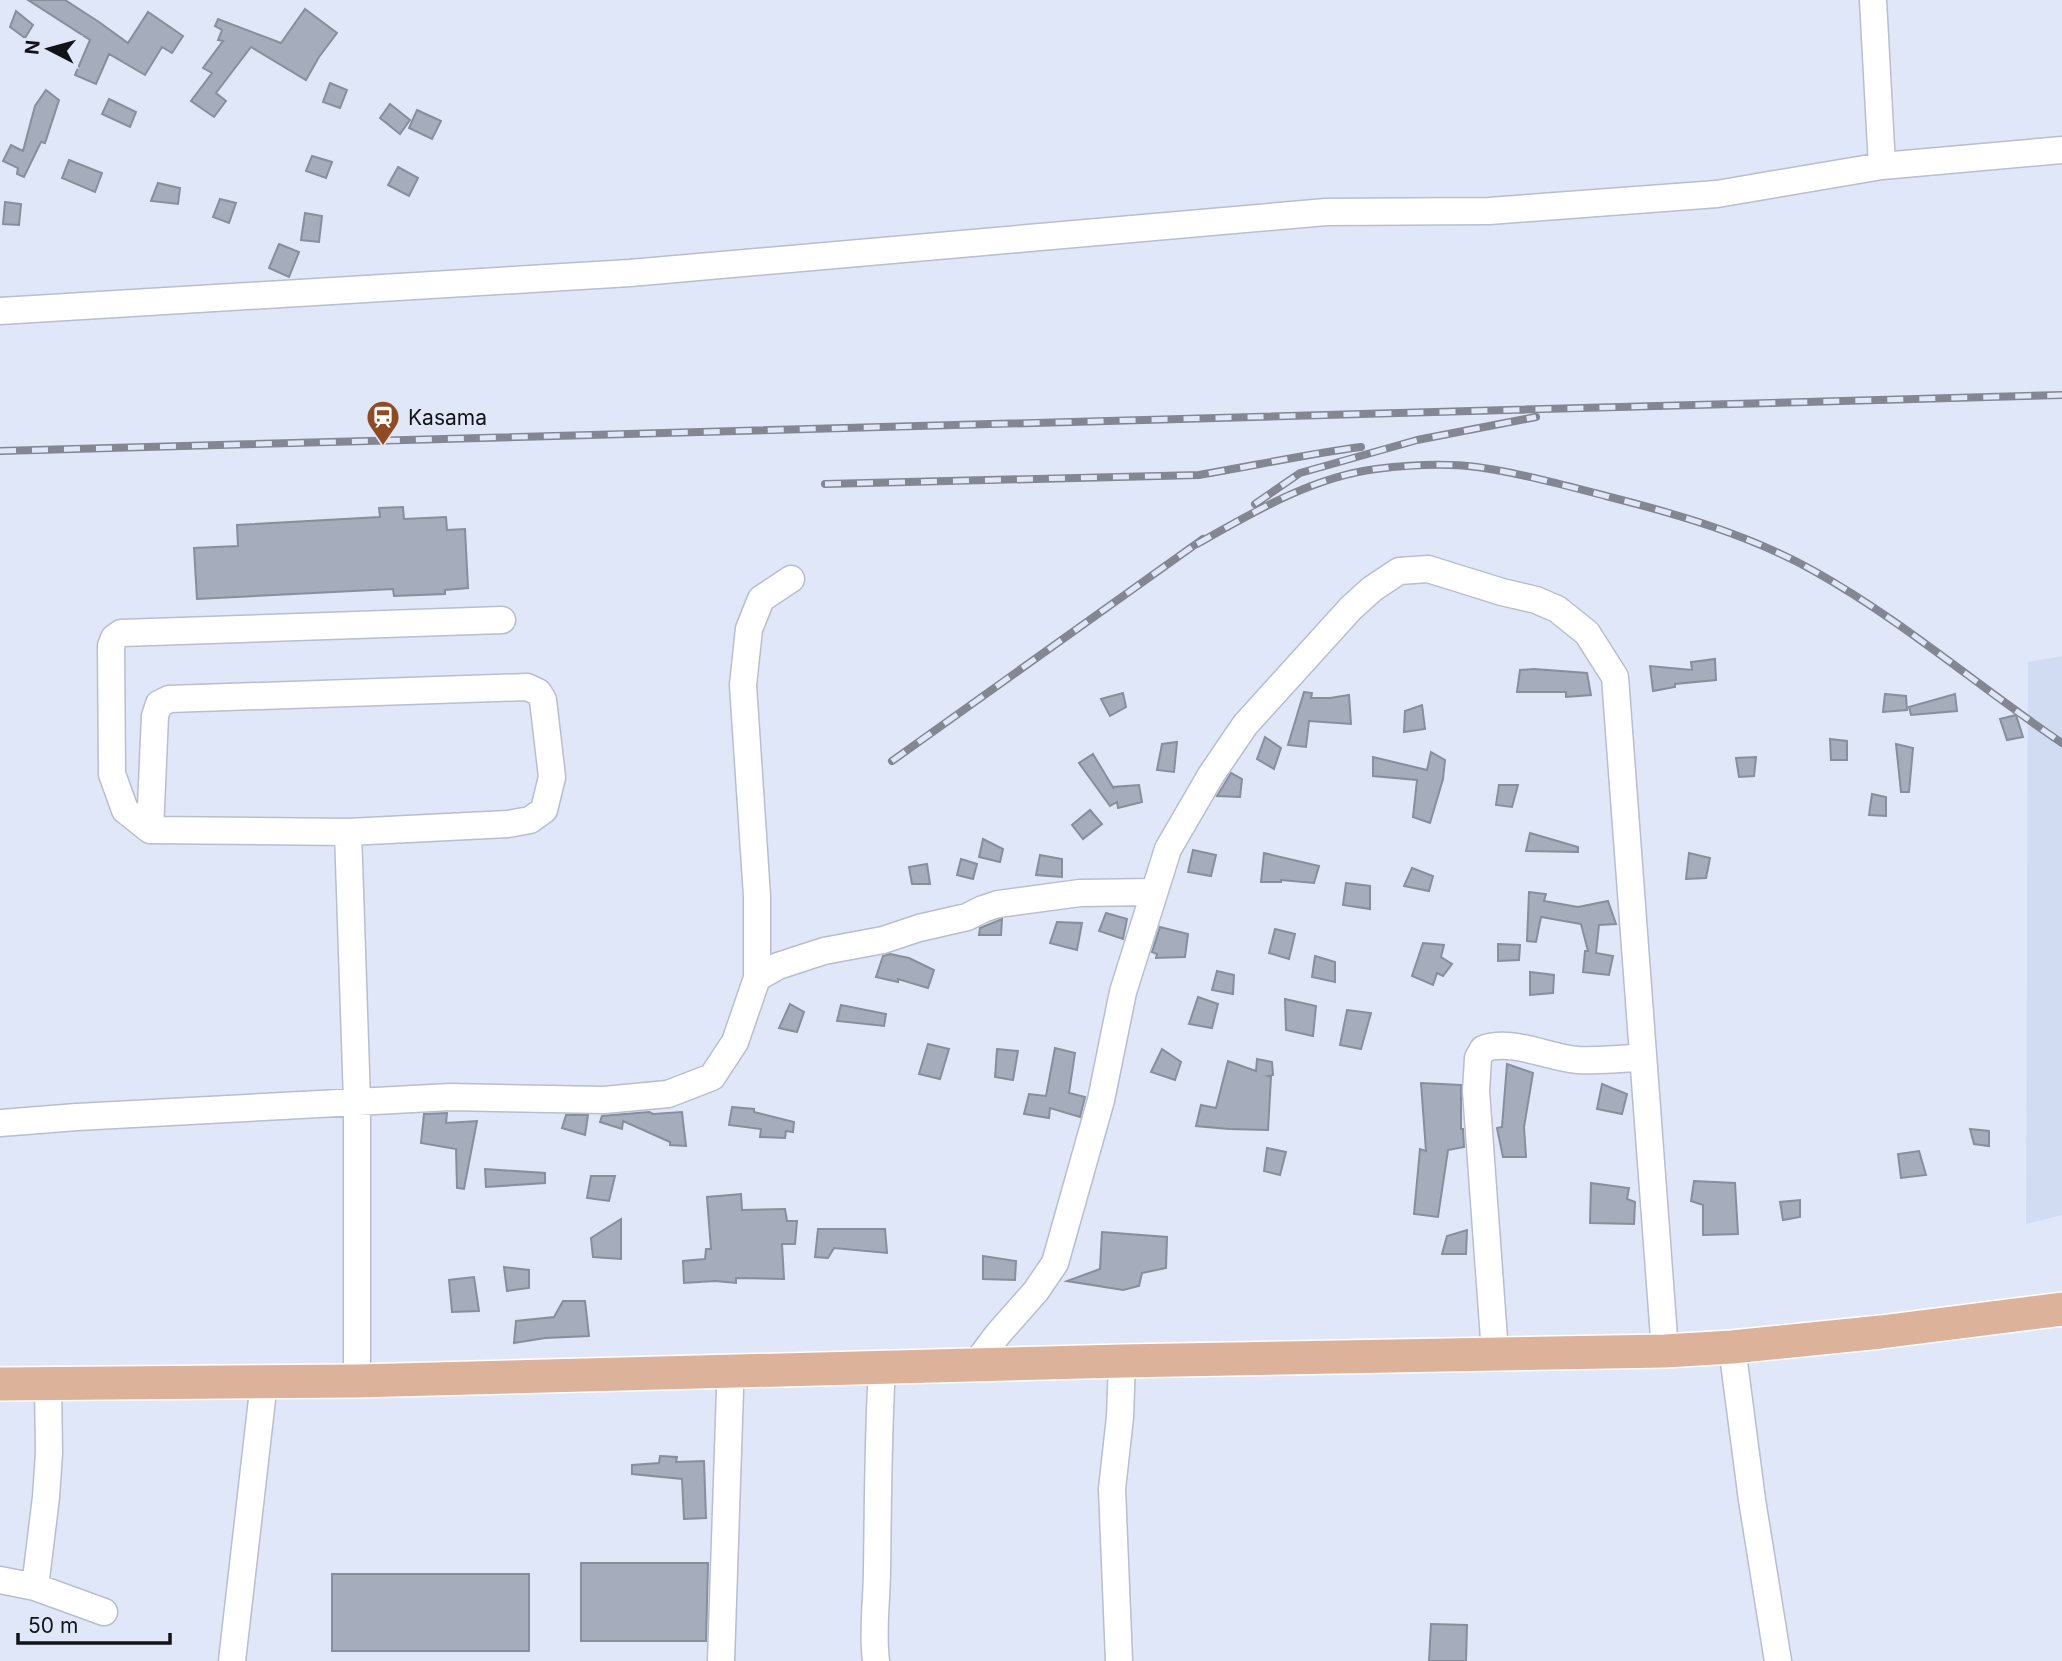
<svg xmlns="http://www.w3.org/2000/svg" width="2062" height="1661" viewBox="0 0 2062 1661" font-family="Inter,sans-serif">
  <rect width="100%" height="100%" fill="#e0e7f8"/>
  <path fill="#d1dcf3" d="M2062,656V1215L2026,1224L2028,662Z"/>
  <path fill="#a5acbc" stroke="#878e9d" stroke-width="2" d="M28,0H65L99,22L128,43L148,12L183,36L172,53L162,47L145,75L109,54L96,84L75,75L90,40Z
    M305,9L337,33L319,57L306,80L251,47L216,93L226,101L214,117L191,101L212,73L203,68L223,41L218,40L222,30L215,26L218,19L281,43Z
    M16,11L33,25L25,38L10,27Z
    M330,83L347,90L340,108L323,102Z
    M46,90L59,100L45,143L41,142L24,177L17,174L18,168L3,161L11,145L23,151L35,106Z
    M109,99L136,112L130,127L102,114Z
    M390,104L410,120L400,134L380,118Z
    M417,110L441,121L432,139L409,128Z
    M312,156L332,162L326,178L306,171Z
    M69,160L102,173L95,192L62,178Z
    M398,167L418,178L409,196L388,185Z
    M158,183L180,188L178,204L151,201Z
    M220,199L236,203L229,223L213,217Z
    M5,202L21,204L19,225L3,224Z
    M305,213L322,216L319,242L301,240Z
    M279,244L299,252L289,277L269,268Z
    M403,507L404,519L446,517L447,530L465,529L468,588L445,590V594L394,596L393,589L197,599L194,548L238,546L237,525L380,517L379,508Z
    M1715,659L1716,680L1675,684V687L1653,691L1650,666L1692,670L1691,662Z
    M1534,669L1587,673L1591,695L1566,697V692H1517L1520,670Z
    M1304,692L1312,693L1311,698H1330L1349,695L1351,724L1309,721L1306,747L1288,745Z
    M1123,693L1126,707L1110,716L1101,699Z
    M1885,694L1906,696L1907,710L1883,712Z
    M1955,694L1957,711L1911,715L1909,707Z
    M1422,705L1425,729L1404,732L1405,711Z
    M2016,715L2023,737L2007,740L2000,719Z
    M1265,737L1281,748L1274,769L1257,759Z
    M1830,739L1847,741V760H1831Z
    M1177,742L1174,772L1157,770L1162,744Z
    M1896,744L1913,748L1909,792H1901Z
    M1431,752L1445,760L1443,779L1430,823L1413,817L1417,780L1373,776V757L1427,770Z
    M1093,754L1114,789L1113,787L1139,785L1142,802L1118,808L1117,802L1110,806L1079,763Z
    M1756,757L1754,776L1739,777L1736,758Z
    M1231,773L1242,779L1240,797L1217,796Z
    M1499,785H1518L1512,807L1496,805Z
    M1872,794L1886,797V816L1869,815Z
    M1090,810L1102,824L1083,839L1072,825Z
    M1530,833L1578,847V852L1526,851Z
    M983,839L1003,849L1000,862L979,857Z
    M1193,850L1216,855L1211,876L1188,872Z
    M1264,853L1319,866L1314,883L1281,880V882H1261Z
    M1689,853L1710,858L1706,878L1686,879Z
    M1040,855L1062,859V877L1036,875Z
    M961,859L977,864L973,879L957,875Z
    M927,864L930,884H912L909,867Z
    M1412,868L1433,876L1429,891L1404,886Z
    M1346,883L1370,886V909L1343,905Z
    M1529,892L1546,894L1544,901L1578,907L1608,901L1616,924L1599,925L1596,953L1613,956L1609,975L1583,972L1585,951H1588L1581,924L1541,917L1536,942L1527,941Z
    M1106,913L1127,919L1123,939L1099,931Z
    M1002,919L1001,935H979L980,928Z
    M1057,922L1082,923L1077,950L1050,943Z
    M1160,927L1188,934L1185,957L1156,958L1157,954L1152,952Z
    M1275,929L1295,934L1289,959L1269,953Z
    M1423,943L1444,945L1441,957L1452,964L1443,976L1437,973L1433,985L1412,976Z
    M1498,944L1520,945L1519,960L1498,961Z
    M890,954L909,958L934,970L928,988L898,979V982L876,977L883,956Z
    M1315,956L1335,962V982L1312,977Z
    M1217,971L1234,975L1233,994L1212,990Z
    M1530,972L1554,975L1553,993L1530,995Z
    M1198,997L1218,1004L1212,1028L1189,1024Z
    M1285,999L1316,1006L1313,1036L1286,1030Z
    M790,1004L804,1012L797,1032L779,1028Z
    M841,1005L886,1014L884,1026L837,1021Z
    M1347,1010L1371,1013L1361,1049L1340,1045Z
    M928,1044L949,1049L940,1079L919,1074Z
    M1055,1048L1075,1053L1069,1093L1085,1097L1080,1117L1050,1108L1049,1118L1024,1114L1029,1094L1046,1096Z
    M997,1049L1018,1051L1013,1080L995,1077Z
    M1162,1049L1181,1062L1175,1080L1151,1072Z
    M1257,1059L1272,1062L1273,1075L1268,1076L1271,1077L1268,1130L1229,1129L1196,1126L1201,1105L1216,1108L1228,1061L1256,1071Z
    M1507,1064L1533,1073L1524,1127L1526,1157H1503L1497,1128L1502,1127Z
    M1421,1083L1461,1085V1129H1463L1464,1147L1448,1150L1438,1217L1414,1214L1420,1149L1426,1151Z
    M1602,1084L1627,1094L1622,1114L1597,1109Z
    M732,1107L754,1109V1112L794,1122L793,1132L786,1131L785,1138L760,1137L761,1129L729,1125Z
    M649,1112L653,1114L682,1112L686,1146L670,1145V1142L623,1121L622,1129L600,1122L602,1116Z
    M447,1113L446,1123L477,1121L464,1189L457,1188L456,1149L421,1143L424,1114Z
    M566,1115H588L585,1135L562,1128Z
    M1970,1129L1989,1131V1146L1974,1144Z
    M1267,1148L1286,1152L1280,1175L1264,1171Z
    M1919,1151L1926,1175L1901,1178L1898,1154Z
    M485,1169L545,1173V1183L486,1187Z
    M591,1176H615L609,1201L587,1198Z
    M1694,1181L1735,1183L1738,1234L1703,1235V1205L1691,1201Z
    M1591,1183L1629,1188L1627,1199L1635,1202L1634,1224L1590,1223Z
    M741,1194L742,1210L785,1209L787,1221H797L795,1244H782L784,1279L736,1278V1283L715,1281L684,1283L683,1261L705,1259L706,1249H711L707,1197Z
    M1800,1200V1217L1783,1220L1780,1202Z
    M621,1219V1259L593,1257L591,1238Z
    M818,1229H885L887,1253L834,1248L828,1258L815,1257Z
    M1467,1230L1466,1254H1442L1447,1236Z
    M1102,1232L1167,1237L1166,1268L1142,1273L1139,1286L1123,1290L1067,1281L1100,1269Z
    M983,1256L1016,1261L1015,1280L983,1279Z
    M504,1267L529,1270V1288L507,1291Z
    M474,1277L479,1311L452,1312L449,1280Z
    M563,1301H585L589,1336L545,1338L514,1343L516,1321L554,1317Z
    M660,1456L677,1457L676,1462L704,1461L706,1518L684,1519L682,1479L632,1474V1465L659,1463Z
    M581,1563H708L706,1641H581Z
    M332,1574H529V1651H332Z
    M1431,1624L1467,1625L1466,1661H1429Z"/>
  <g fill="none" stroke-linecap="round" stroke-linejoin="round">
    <defs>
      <path id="minor" d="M1873,0L1882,166
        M0,311L630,273L1326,212L1489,211L1717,194L1882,166L2062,150
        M150,830L155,716L159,704L169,699L527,687L538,692L543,700L552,777L544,810L530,820L508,824L348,832L150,830L125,810L112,774L111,646L114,638L121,633L502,620
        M348,832L357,1101V1381
        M757,978L778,966L824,951L883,940L919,928L967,917L983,909L998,904L1080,893L1154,892
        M0,1123L77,1117L450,1097L604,1100L668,1094L712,1077L735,1042L757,978V896L743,685L749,629L761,599L791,579
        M1732,1347L1752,1500L1778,1661
        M1495,1353L1476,1091L1478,1058L1483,1049C1511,1038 1549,1058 1578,1060C1600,1061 1622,1059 1643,1057
        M974,1366L998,1334L1036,1291L1055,1263L1101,1100L1123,992L1168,849L1211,775L1245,725L1351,608L1372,589L1399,571L1428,569L1502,592L1536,600L1557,609L1587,633L1615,677L1665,1351
        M0,1580L35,1587L46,1497L49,1453L48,1384
        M35,1587L104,1612
        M232,1661L264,1382
        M721,1661L730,1390L727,1372
        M876,1661C872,1630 877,1600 877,1569C878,1502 878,1435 882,1368
        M1119,1661L1112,1489L1120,1417L1122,1361"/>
      <path id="major" d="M0,1384L357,1381L1122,1361L1665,1351L1732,1347L1881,1332L2062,1309"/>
    </defs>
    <use href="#minor" stroke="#b7becd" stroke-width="29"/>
    <use href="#major" stroke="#fff" stroke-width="36"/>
    <use href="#minor" stroke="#fff" stroke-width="26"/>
    <use href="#major" stroke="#ddb29b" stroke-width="33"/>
    <defs>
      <path id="rail" d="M0,451L2062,395
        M825,484L1199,475C1253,466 1307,454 1361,447
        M1255,504L1300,473L1417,440L1536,417
        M1197,544C1252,513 1312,477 1376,469C1409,465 1444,463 1477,467C1520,473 1563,485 1606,496C1677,514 1750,535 1814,571C1902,620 1979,687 2062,743
        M892,761L1203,539"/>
    </defs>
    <use href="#rail" stroke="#828793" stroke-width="8"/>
    <use href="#rail" stroke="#e0e7f8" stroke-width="5" stroke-dasharray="16" stroke-linecap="butt"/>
  </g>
  <defs>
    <symbol id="station-pin" viewBox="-11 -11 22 30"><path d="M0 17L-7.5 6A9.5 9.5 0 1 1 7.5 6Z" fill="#914b23" stroke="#e0e7f8"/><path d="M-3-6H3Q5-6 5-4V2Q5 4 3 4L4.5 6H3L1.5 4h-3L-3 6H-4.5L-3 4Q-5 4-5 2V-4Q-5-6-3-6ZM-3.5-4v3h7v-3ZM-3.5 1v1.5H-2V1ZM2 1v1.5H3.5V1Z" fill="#fff"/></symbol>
  </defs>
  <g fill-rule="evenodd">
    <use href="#station-pin" x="364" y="398" width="38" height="52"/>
  </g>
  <g text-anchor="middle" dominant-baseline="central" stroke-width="5" stroke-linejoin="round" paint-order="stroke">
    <g font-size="21" fill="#101318" stroke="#e0e7f8" text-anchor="start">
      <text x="408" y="417">Kasama</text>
    </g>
  </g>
  <g transform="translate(49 49) rotate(276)" stroke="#e0e7f8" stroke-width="5" paint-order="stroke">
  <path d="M0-5L12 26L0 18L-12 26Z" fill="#101318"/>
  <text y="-10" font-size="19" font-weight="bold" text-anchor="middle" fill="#101318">N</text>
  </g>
  <path d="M18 1633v10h152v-10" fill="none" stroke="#101318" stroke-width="3.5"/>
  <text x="28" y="1633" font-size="21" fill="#101318" stroke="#e0e7f8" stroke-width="5" paint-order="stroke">50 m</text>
</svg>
